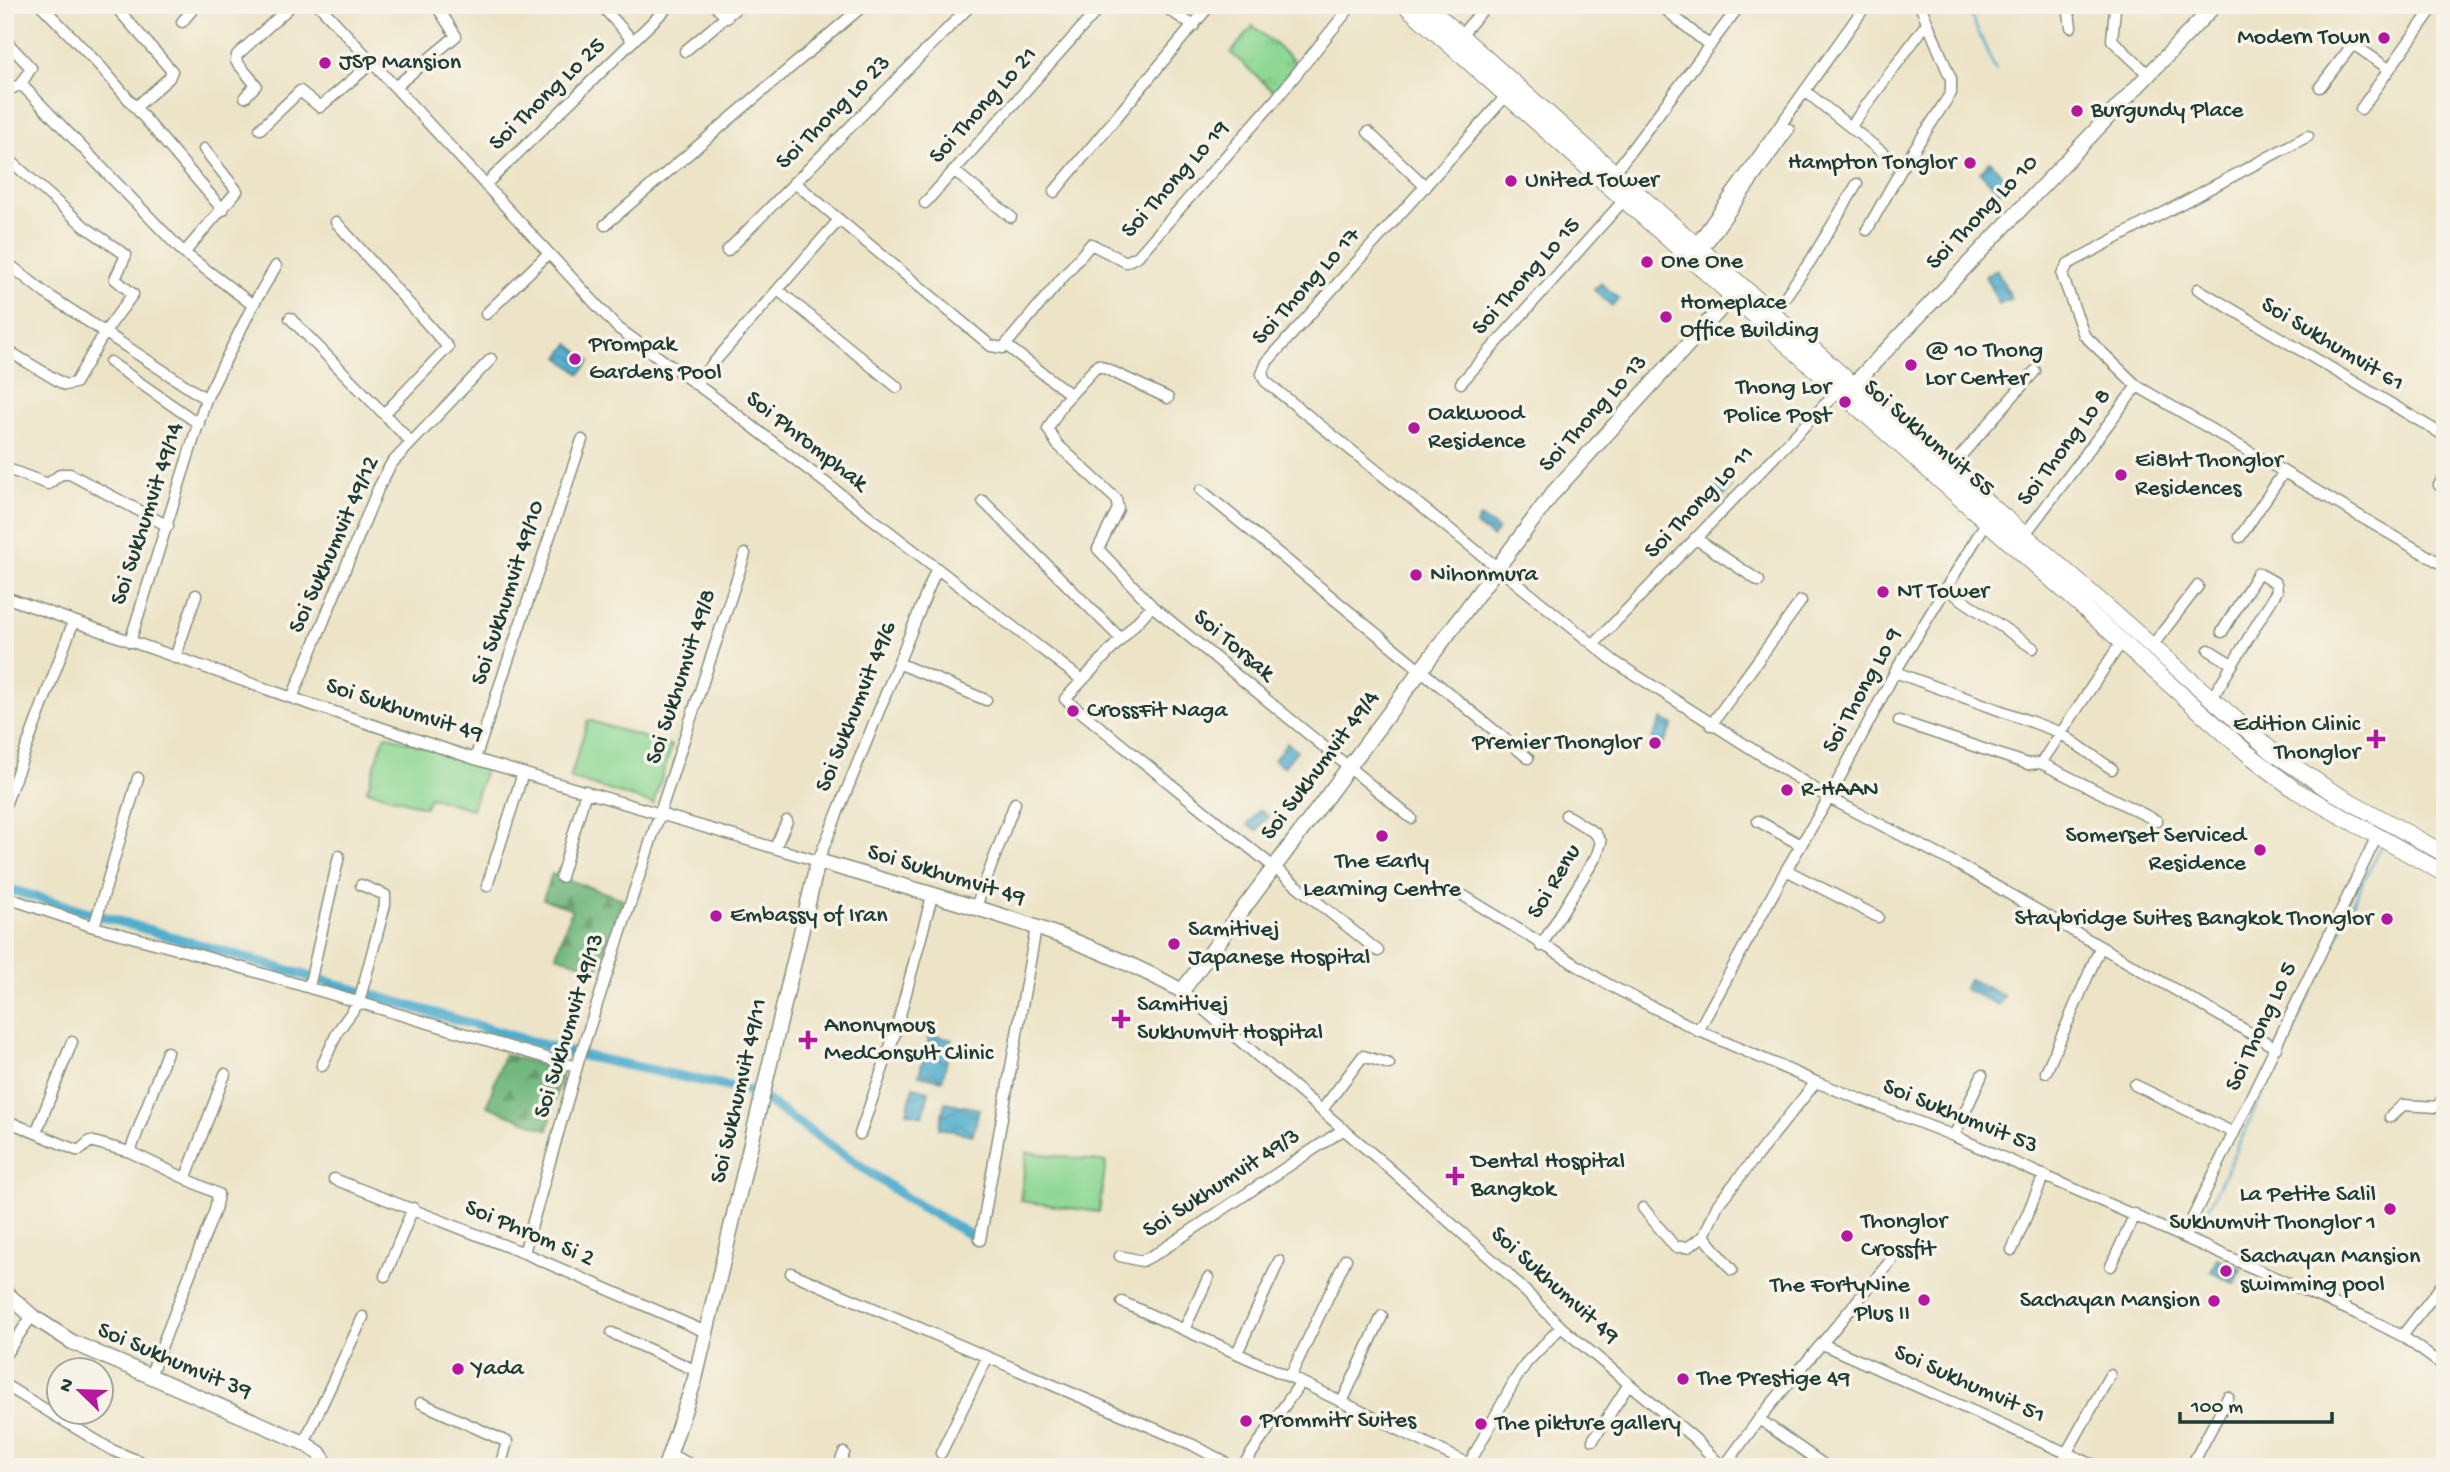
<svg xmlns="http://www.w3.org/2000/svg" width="2450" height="1472" viewBox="0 0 2450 1472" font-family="'Gochi Hand',sans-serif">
  <defs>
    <pattern id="forest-firs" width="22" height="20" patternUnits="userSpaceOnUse" patternTransform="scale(1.75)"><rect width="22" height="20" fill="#72b87e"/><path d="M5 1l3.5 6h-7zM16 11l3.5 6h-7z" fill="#5d9768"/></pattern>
    <pattern id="park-tufts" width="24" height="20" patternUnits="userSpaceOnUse" patternTransform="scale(1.75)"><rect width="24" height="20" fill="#8ed894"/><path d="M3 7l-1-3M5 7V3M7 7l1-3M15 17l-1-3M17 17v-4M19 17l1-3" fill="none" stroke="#7aba80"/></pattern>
    <pattern id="water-waves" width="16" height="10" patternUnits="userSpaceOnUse" patternTransform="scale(1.75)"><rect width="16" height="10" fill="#4fadce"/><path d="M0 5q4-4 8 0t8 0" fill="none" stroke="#418ea8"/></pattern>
  </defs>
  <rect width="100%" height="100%" fill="#f7f3e8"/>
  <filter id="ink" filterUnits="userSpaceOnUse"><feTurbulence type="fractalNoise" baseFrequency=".0143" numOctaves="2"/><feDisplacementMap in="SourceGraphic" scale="14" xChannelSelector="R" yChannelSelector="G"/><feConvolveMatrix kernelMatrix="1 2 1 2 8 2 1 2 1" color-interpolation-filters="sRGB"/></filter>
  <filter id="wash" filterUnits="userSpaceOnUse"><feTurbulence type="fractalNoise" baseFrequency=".00686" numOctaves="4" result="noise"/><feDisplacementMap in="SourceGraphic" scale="28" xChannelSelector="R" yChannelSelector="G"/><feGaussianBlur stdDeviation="1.57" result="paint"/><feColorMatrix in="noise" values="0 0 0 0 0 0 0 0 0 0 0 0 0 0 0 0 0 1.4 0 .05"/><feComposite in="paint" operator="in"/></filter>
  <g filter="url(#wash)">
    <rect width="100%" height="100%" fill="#ede4c7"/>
    <path fill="#8ed894" stroke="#568a64" stroke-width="2" d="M588,720L672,746L653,804L570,778Z
      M385,735L486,766L472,809L430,797L425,807L367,790Z
      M1027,1152L1106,1162L1099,1212L1020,1201Z"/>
    <path fill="url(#forest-firs)" stroke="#487a59" stroke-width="2" d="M552,874L623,899L598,970L556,955L572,909L543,899Z
      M504,1054L562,1071L548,1130L487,1106Z"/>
    <path fill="url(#park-tufts)" stroke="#568a64" stroke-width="2" d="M1253,26L1297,63L1273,91L1231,53Z"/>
    <path fill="url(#water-waves)" stroke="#377581" stroke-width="2" d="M1990,161L2009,183L1999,192L1980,172Z
      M1997,270L2011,298L1999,304L1985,276Z
      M1601,283L1619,299L1612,306L1594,290Z
      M569,344L590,361L580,374L559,357Z
      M1722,480L1731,487L1719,502L1710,495Z
      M1480,517L1498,529L1492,537L1476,525Z
      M1662,719L1673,725L1663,744L1652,738Z
      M1287,743L1297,750L1284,767L1274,760Z
      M1260,809L1268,816L1257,831L1248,825Z
      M1969,979L2004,996L1999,1005L1964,989Z
      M930,1034L952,1040L942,1080L919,1075Z
      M913,1087L929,1091L923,1116L907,1112Z
      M945,1102L979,1109L973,1135L939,1128Z
      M2217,1258L2241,1269L2235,1284L2211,1272Z"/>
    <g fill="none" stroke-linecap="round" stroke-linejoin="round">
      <path stroke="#4fadce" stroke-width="2.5" d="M1966,5L1996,71
        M2198,1230L2380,847"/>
      <path stroke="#4fadce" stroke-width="10" d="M5,888L571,1053L754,1092L908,1199L970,1235"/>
    </g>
  </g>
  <g filter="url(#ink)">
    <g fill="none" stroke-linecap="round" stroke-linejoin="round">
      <defs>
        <path id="minor" d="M41,5L101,67L223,210
          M114,5L172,71L169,78L136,107
          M319,5L618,328L718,400L1082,680
          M601,5L633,41
          M714,5L727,18
          M1162,5L1194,26
          M1660,5L1710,46
          M2068,5L2071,27
          M2108,5L2115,9L2112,40L2148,74
          M182,22L196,5
          M1461,35L1487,5
          M5,40L31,68L21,84L184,253L253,305
          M685,51L740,5
          M5,82L13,88L21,84
          M395,87L456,36L436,5
          M2320,87L2353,44L2389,69
          M1805,91L1902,168
          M1507,95L1267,362L1262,374L1265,381L1615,662L1829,798L1959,865L2276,1048
          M245,97L256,85L236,61L237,55L292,5
          M2361,109L2435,5
          M1851,126L1927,23
          M260,129L300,91L320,107L372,63
          M1368,132L1426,187
          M2308,136L2068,264L2062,275L2084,335L2137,386L2445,566
          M5,156L84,226L126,255L115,279L133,294L105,332L75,383L65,385L5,349
          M954,171L1011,217
          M1614,173L1740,5
          M794,182L991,346L1003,348L1091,244L1126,262L1138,256L1277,98L1352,5
          M485,185L670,5
          M1054,192L1210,5
          M925,203L1102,5
          M336,222L448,347L384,414L411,442
          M605,225L864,5
          M1867,230L1902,168L1951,93V79L1920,5
          M1695,245L1866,5
          M727,251L971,5
          M1702,251L1789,129
          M184,253L237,191L204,149
          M5,261L45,293L206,399
          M2198,289L2445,436
          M778,290L897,387
          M486,314L548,254
          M1773,314L1811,260L1857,184
          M290,318L384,414
          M1007,346L1070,394
          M110,362L199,424
          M1461,383L1624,200
          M695,384L838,221
          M1168,398L1098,365L1063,403L1048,429L1057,444L1116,499L1118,509L1098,549L1152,606L1411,818
          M5,468L48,484L61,474H70L168,526
          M1950,468L2035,371
          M2439,485L2445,476
          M1201,490L1528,758
          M983,501L1121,639
          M5,527V538
          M2025,534L2137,386
          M2240,537L2284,472
          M1695,538L1759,581
          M1945,588L2033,648
          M5,597L292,698L475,759L818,861L936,570
          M1152,606L1065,699L1378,951
          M130,642L206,399L253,305L276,266
          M1594,644L1838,391
          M2152,646L2198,586
          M2209,650L2232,664
          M175,658L196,595
          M898,663L986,700
          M1895,672L2059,732L2112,769
          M292,698L378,489L391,464L491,359
          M2212,698L2277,591L2276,583L2258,573L2222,632
          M1899,721L2028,764L2041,763L2157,821
          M1711,725L1801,601
          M475,759L582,440
          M2041,763L2121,643
          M5,805L73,623
          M1758,821L1801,845
          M775,848L787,821
          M1786,870L1878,917
          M561,877L586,791
          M487,886L523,773
          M1464,896L1609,985L1702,1032L1816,1082L1954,1136L2369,1319L2402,1336L2445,1367
          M5,897L94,927L192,953L577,1067
          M975,909L1015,803
          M94,927L138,778
          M1541,946L1597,855L1601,842L1595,833L1566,815
          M309,987L339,856
          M1182,991L1383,1163L1506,1272L1561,1327L1695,1439L1722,1467
          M1698,1031L1786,870L1829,798L1895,672L1987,521
          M322,1066L338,1031L359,1002L385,905V895L361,885
          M2046,1072L2100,948
          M5,1085V1092
          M2135,1085L2234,1133
          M1322,1110L1363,1056L1389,1064
          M2390,1117L2403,1105L2437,1107L2445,1095
          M5,1120L76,1150H80L90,1141L130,1152L218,1194L215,1210L150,1376
          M36,1133L72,1042
          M860,1134L896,1030L932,896
          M1954,1136L1982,1075
          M130,1152L167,1052
          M186,1177L225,1074
          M334,1179L524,1253L706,1332
          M1643,1208L1675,1247H1688L1704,1236L1718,1204L1816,1082
          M1704,1236L1732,1270
          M2184,1236L2377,836
          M980,1240L1036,928
          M2012,1250L2044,1175
          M524,1253L580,1056L745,554
          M1120,1256L1142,1261L1159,1252L1344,1129
          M2111,1266L2135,1214
          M791,1273L1193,1445L1233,1467
          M385,1276L413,1208
          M1122,1302L1301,1382L1469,1464L1515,1380L1527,1362L1561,1327
          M1184,1330L1208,1278
          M612,1333L697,1371
          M2402,1336L2445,1281
          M1822,1344L2098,1467
          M1237,1353L1279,1261
          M5,1355L32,1316
          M1290,1377L1346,1259
          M5,1385L112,1450L146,1464
          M1342,1402L1382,1316
          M421,1403L507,1442L500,1467
          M1759,1419L1827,1467
          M1593,1440L1629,1384
          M304,1443L363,1317
          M2067,1452L2110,1375
          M941,1453L987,1358
          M669,1454L696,1467
          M838,1467L844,1453
          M1242,1467L1301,1382
          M1724,1467L1759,1419L1898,1252
          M2191,1467L2228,1397"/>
        <path id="tertiary" d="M1853,385L2215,5
          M5,1292L32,1316L72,1342L304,1443L319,1453L328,1467
          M665,1467L695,1379L818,861C940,898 1069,928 1182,991L1553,493L1732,296"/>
        <path id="secondary" d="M1405,5L2247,753L2295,790L2445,874
          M1426,5L1853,385L2274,753L2328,789L2445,854"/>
      </defs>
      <use href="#minor" stroke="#86907e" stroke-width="13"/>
      <use href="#tertiary" stroke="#86907e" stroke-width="17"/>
      <use href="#secondary" stroke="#86907e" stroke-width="18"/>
      <use href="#minor" stroke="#fff" stroke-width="10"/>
      <use href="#tertiary" stroke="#fff" stroke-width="14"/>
      <use href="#secondary" stroke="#fff" stroke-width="16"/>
    </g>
  </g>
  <g fill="#b5179e" stroke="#f7f3e8" stroke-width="2.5">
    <circle cx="2384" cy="38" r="7"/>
    <circle cx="325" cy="63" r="7"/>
    <circle cx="2077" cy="111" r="7"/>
    <circle cx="1970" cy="163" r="7"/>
    <circle cx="1511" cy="181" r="7"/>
    <circle cx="1647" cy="262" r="7"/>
    <circle cx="1666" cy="317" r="7"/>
    <circle cx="575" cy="359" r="7"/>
    <circle cx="1911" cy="365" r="7"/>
    <circle cx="1845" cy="402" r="7"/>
    <circle cx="1414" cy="428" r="7"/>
    <circle cx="2121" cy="475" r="7"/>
    <circle cx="1416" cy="575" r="7"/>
    <circle cx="1883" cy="592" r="7"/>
    <circle cx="1073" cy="711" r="7"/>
    <path d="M2372.5 728.5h7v7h7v7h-7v7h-7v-7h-7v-7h7z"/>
    <circle cx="1655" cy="743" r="7"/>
    <circle cx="1787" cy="790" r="7"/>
    <circle cx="1382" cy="836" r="7"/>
    <circle cx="2260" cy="850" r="7"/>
    <circle cx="716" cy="916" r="7"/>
    <circle cx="2387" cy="919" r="7"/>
    <circle cx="1174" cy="944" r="7"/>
    <path d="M1117.5 1008.5h7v7h7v7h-7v7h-7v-7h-7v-7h7z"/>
    <path d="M804.5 1029.5h7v7h7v7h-7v7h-7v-7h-7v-7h7z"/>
    <path d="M1451.5 1165.5h7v7h7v7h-7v7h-7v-7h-7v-7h7z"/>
    <circle cx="2390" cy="1209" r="7"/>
    <circle cx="1847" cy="1236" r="7"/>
    <circle cx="2226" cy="1271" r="7"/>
    <circle cx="1924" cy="1300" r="7"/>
    <circle cx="2214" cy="1301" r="7"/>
    <circle cx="458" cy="1369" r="7"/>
    <circle cx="1683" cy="1379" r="7"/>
    <circle cx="1246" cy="1421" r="7"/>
    <circle cx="1481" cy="1424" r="7"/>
  </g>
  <g text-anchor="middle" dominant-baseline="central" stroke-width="7" stroke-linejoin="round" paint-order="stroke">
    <g font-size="24" fill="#1f3d34" stroke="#f7f3e8" text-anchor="start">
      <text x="2370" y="38" text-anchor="end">Modern Town</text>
      <text x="339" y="63">JSP Mansion</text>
      <text x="2091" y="111">Burgundy Place</text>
      <text x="1956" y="163" text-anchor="end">Hampton Tonglor</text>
      <text x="1525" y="181">United Tower</text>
      <text x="1661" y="262">One One</text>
      <text x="1680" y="303">Homeplace<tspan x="1680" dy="28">Office Building</tspan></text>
      <text x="589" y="345">Prompak<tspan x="589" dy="28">Gardens Pool</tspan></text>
      <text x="1925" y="351">@ 10 Thong<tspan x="1925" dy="28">Lor Center</tspan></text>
      <text x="1831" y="388" text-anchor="end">Thong Lor<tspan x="1831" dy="28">Police Post</tspan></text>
      <text x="1428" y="414">Oakwood<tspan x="1428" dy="28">Residence</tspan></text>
      <text x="2135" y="461">Ei8ht Thonglor<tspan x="2135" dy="28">Residences</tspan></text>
      <text x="1430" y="575">Nihonmura</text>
      <text x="1897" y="592">NT Tower</text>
      <text x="1087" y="711">CrossFit Naga</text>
      <text x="2360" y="725" text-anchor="end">Edition Clinic<tspan x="2360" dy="28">Thonglor</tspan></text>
      <text x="1641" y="743" text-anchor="end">Premier Thonglor</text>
      <text x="1801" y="790">R-HAAN</text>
      <text x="2246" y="836" text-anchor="end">Somerset Serviced<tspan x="2246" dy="28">Residence</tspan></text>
      <text x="1382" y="862" text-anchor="middle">The Early<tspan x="1382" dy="28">Learning Centre</tspan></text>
      <text x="730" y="916">Embassy of Iran</text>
      <text x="2373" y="919" text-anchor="end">Staybridge Suites Bangkok Thonglor</text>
      <text x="1188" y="930">Samitivej<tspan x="1188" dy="28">Japanese Hospital</tspan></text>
      <text x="1137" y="1005">Samitivej<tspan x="1137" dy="28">Sukhumvit Hospital</tspan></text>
      <text x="824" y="1026">Anonymous<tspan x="824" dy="28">MedConsult Clinic</tspan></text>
      <text x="1471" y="1162">Dental Hospital<tspan x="1471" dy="28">Bangkok</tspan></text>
      <text x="2376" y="1195" text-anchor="end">La Petite Salil<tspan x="2376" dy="28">Sukhumvit Thonglor 1</tspan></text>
      <text x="1861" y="1222">Thonglor<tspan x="1861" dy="28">Crossfit</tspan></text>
      <text x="2240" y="1257">Sachayan Mansion<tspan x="2240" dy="28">swimming pool</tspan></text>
      <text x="1910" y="1286" text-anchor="end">The FortyNine<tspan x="1910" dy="28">Plus II</tspan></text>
      <text x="2200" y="1301" text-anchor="end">Sachayan Mansion</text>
      <text x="472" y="1369">Yada</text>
      <text x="1697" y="1379">The Prestige 49</text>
      <text x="1260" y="1421">Prommitr Suites</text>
      <text x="1495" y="1424">The pikture gallery</text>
    </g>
    <g font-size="24" fill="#1f3d34" stroke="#f7f3e8">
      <text transform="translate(548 95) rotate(-44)">Soi Thong Lo 25</text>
      <text transform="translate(984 106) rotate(-48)">Soi Thong Lo 21</text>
      <text transform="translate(834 113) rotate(-45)">Soi Thong Lo 23</text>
      <text transform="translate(1176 180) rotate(-48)">Soi Thong Lo 19</text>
      <text transform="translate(1983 213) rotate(-46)">Soi Thong Lo 10</text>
      <text transform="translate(1527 277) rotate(-48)">Soi Thong Lo 15</text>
      <text transform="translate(1307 287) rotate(-48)">Soi Thong Lo 17</text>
      <text transform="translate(2332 345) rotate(31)">Soi Sukhumvit 61</text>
      <text transform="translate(1594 414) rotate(-48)">Soi Thong Lo 13</text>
      <text transform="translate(1928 439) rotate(41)">Soi Sukhumvit 55</text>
      <text transform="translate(806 442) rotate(38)">Soi Phromphak</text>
      <text transform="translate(2065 448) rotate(-53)">Soi Thong Lo 8</text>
      <text transform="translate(1700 503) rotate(-46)">Soi Thong Lo 11</text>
      <text transform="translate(148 514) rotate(-72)">Soi Sukhumvit 49/14</text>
      <text transform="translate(335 545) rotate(-66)">Soi Sukhumvit 49/12</text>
      <text transform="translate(509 593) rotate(-72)">Soi Sukhumvit 49/10</text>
      <text transform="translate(1233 646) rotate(40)">Soi Torsak</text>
      <text transform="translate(682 677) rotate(-72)">Soi Sukhumvit 49/8</text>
      <text transform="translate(1863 691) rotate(-61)">Soi Thong Lo 9</text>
      <text transform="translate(857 707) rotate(-68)">Soi Sukhumvit 49/6</text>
      <text transform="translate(404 711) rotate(18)">Soi Sukhumvit 49</text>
      <text transform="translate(1321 766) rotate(-53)">Soi Sukhumvit 49/4</text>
      <text transform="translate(946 876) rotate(17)">Soi Sukhumvit 49</text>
      <text transform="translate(1555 882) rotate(-59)">Soi Renu</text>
      <text transform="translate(570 1026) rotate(-73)">Soi Sukhumvit 49/13</text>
      <text transform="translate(2262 1027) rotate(-65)">Soi Thong Lo 5</text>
      <text transform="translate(740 1091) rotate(-77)">Soi Sukhumvit 49/11</text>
      <text transform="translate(1960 1117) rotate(22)">Soi Sukhumvit 53</text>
      <text transform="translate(1222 1184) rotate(-33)">Soi Sukhumvit 49/3</text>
      <text transform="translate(529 1234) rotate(23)">Soi Phrom Si 2</text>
      <text transform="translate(1554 1286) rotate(42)">Soi Sukhumvit 49</text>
      <text transform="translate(174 1362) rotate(23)">Soi Sukhumvit 39</text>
      <text transform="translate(1969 1385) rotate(24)">Soi Sukhumvit 51</text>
    </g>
  </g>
  <rect width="2450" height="1472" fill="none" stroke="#f7f3e8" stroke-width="28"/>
  <g transform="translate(80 1391) rotate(293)"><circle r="33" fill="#f7f3e8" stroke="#a1aaa0" stroke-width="2"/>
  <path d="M0-5L12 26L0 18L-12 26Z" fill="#b5179e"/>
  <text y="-10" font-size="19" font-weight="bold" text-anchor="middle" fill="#1f3d34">N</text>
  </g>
  <path d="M2180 1412v10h152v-10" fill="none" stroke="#1f3d34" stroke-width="3.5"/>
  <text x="2191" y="1412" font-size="21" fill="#1f3d34" stroke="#f7f3e8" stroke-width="5" paint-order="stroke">100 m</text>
</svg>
